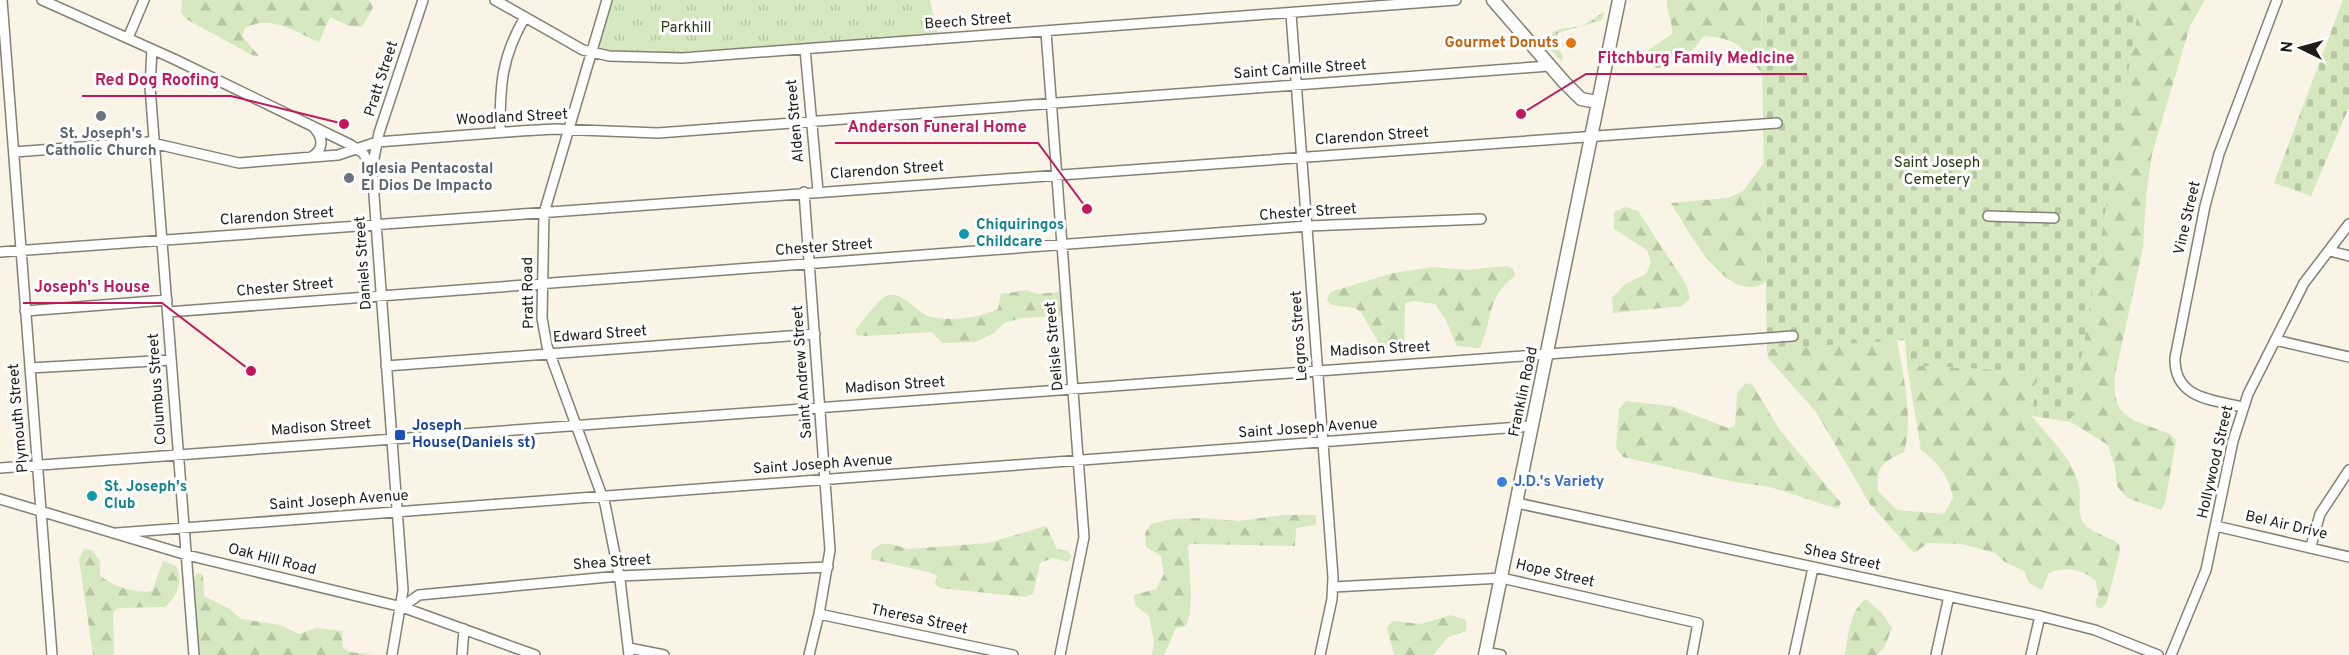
<svg xmlns="http://www.w3.org/2000/svg" width="2349" height="655" viewBox="0 0 2349 655" font-family="Overpass,sans-serif">
  <defs>
    <pattern id="grass-dots" width="8" height="8" patternUnits="userSpaceOnUse" patternTransform="scale(1.5)"><rect width="8" height="8" fill="#d5e8bf"/><path d="M2 2h.1M6 6h.1" fill="none" stroke="#b6c6a3" stroke-width="1.8" stroke-linecap="round"/></pattern>
    <pattern id="forest-firs" width="22" height="20" patternUnits="userSpaceOnUse" patternTransform="scale(1.5)"><rect width="22" height="20" fill="#d5e8bf"/><path d="M5 1l3.5 6h-7zM16 11l3.5 6h-7z" fill="#b6c6a3"/></pattern>
    <pattern id="cemetery-stones" width="16" height="16" patternUnits="userSpaceOnUse" patternTransform="scale(1.5)"><rect width="16" height="16" fill="#d5e8bf"/><path d="M2 7V4a2 2 0 0 1 4 0v3zM10 15v-3a2 2 0 0 1 4 0v3z" fill="#b6c6a3"/></pattern>
    <pattern id="park-tufts" width="24" height="20" patternUnits="userSpaceOnUse" patternTransform="scale(1.5)"><rect width="24" height="20" fill="#d5e8bf"/><path d="M3 7l-1-3M5 7V3M7 7l1-3M15 17l-1-3M17 17v-4M19 17l1-3" fill="none" stroke="#b6c6a3"/></pattern>
  </defs>
  <rect width="100%" height="100%" fill="#f9f4e6"/>
  <path fill="url(#grass-dots)" d="M1604,12L1602,20L1558,33L1555,44L1563,56L1562,62L1548,46L1544,48L1542,46L1545,36L1560,29L1582,26Z"/>
  <path fill="url(#forest-firs)" d="M182,0H369L373,8L362,27L349,26L330,17L319,42C294,32 272,14 245,28L242,36L259,56H254L186,19L181,12Z
    M1667,0H1761L1762,74C1743,48 1739,38 1704,36C1688,56 1684,64 1656,68L1644,53L1672,34C1673,21 1666,12 1667,0Z
    M2044,0H2205L2190,26L2152,154L2146,196L2143,248L2115,375C2111,421 2134,419 2170,434L2176,440L2165,503L2161,510L2127,498L2117,486L2115,467L2108,445L2071,422L2138,5Z
    M1764,163L1766,282C1727,307 1688,230 1671,203L1728,198L1743,191Z
    M1626,207L1638,211L1686,284L1690,298L1682,306L1613,313L1612,298L1625,284L1646,274L1651,262L1647,250L1614,229V212Z
    M1507,266L1513,269L1515,276C1486,297 1493,319 1480,348L1457,346L1446,320L1435,304L1414,301L1405,303L1404,355L1385,354L1361,312L1355,308L1332,305L1327,300L1330,292L1393,273L1433,267L1466,270Z
    M1027,290L1037,294L1059,292L1062,298L1061,316L1021,318L1004,323L994,333L975,342L942,343L932,332L866,336L857,335L855,330C864,320 873,306 883,298C899,286 915,312 928,316C948,322 980,318 998,309L1001,294Z
    M1897,340C1903,375 1914,418 1904,452C1882,463 1876,465 1878,491L1897,510L1944,514L1953,498C1950,478 1938,462 1921,450L1907,365L2037,372L2032,416C2049,439 2072,456 2079,486C2082,498 2075,515 2086,526C2092,532 2111,538 2119,544L2120,551L2107,602L2102,608H2098L2095,603L2098,596L2096,581C2082,569 2066,566 2049,573L2042,590L2029,583L2024,571L2005,562L1995,553L1962,544L1928,543L1914,553L1870,504L1816,412L1768,358L1767,349Z
    M1746,383L1753,385L1779,429L1841,503L1838,509L1770,487L1735,482L1623,457L1616,448L1619,409L1626,401L1671,406L1728,428L1735,426L1737,393Z
    M1283,515H1316V525L1296,528L1295,546L1191,544L1188,546L1191,593L1190,614L1186,626L1176,628L1164,655H1152L1154,641L1149,616L1135,605L1134,595L1156,589L1164,574L1161,556L1146,547L1145,533L1151,524L1173,519L1202,518L1239,521Z
    M1046,526L1057,549L1067,551L1072,556L1068,562L1053,558L1040,563L1033,594L1024,597L940,588L935,584L937,576L932,573L871,559L872,550L881,544H891L908,549L988,543Z
    M84,549L92,550L100,561V575C110,586 137,594 152,591L163,561L176,566C183,583 178,595 165,607L119,608L113,612L114,655H93L79,559Z
    M198,573L203,575L204,596L230,609L241,619L280,625L299,634L316,628L342,631L343,648L350,652L374,655H196L194,577Z
    M1866,599L1882,613L1892,628L1884,648L1877,655H1845C1848,637 1850,610 1866,599Z
    M1451,615L1466,620V631L1448,637L1433,655H1394L1387,627L1393,621L1421,624Z"/>
  <path fill="url(#cemetery-stones)" d="M1761,0H2044L2139,5L2071,422L2032,416L2037,372L1907,365L1905,340L1767,349Z
    M2343,0H2349V107L2311,196L2274,183Z"/>
  <path fill="url(#park-tufts)" d="M607,0H930L939,39L682,58L591,52Z"/>
  <g fill="none" stroke-linecap="round" stroke-linejoin="round">
    <defs>
      <path id="minor" d="M2,0L52,655
        M42,0L174,59L351,145L363,153L372,168L403,590L392,655
        M495,0L583,50L609,56L682,58L1456,0
        M607,0L544,213L542,318L547,346L605,504L620,580L629,655
        M1291,14L1333,577L1332,599L1320,655
        M1046,32L1084,537L1060,655
        M128,38L144,0
        M152,49L150,87L194,655
        M805,49L818,191
        M500,132C500,86 501,58 525,17
        M14,152L148,142L239,163L338,155L377,142L520,131L555,129L658,133L1549,66
        M311,157C323,151 324,139 315,129
        M372,168L379,133L423,0
        M804,192L830,550L819,614L809,655
        M1988,216L2054,218
        M2330,251L2349,256
        M0,252L1777,123
        M25,311L167,300
        M168,312L1308,226L1481,219
        M2275,340L2349,357
        M386,366L815,334
        M30,368L171,360
        M2243,407C2213,400 2174,399 2175,358L2205,206L2219,154L2277,0
        M0,468L1793,336
        M0,499L187,555L402,607L535,655
        M1517,503L2040,616L2095,630L2158,655
        M2216,526L2349,557
        M117,533L1532,426
        M2311,546L2320,514L2349,470
        M1333,587L1502,578L1698,623L1692,655
        M402,607L419,595L620,576L828,567
        M819,614L1013,655
        M629,648L664,655
        M1485,652L1501,655
        M462,655L464,629
        M1794,655L1813,568
        M1936,655L1949,596
        M2031,655L2040,616
        M2171,655L2206,570L2233,441L2248,394L2304,283L2349,224"/>
      <path id="major" d="M1493,0L1564,82L1581,99L1597,102
        M1485,655L1619,0"/>
    </defs>
    <use href="#minor" stroke="#848074" stroke-width="12"/>
    <use href="#major" stroke="#848074" stroke-width="15"/>
    <use href="#minor" stroke="#fff" stroke-width="9"/>
    <use href="#major" stroke="#fff" stroke-width="12"/>
  </g>
  <circle fill="#e8710a" stroke="#fff" stroke-width="2" cx="1571" cy="43" r="6"/>
  <g fill="#6b7280" stroke="#fff" stroke-width="2">
    <circle cx="101" cy="116" r="6"/>
    <circle cx="349" cy="178" r="6"/>
  </g>
  <g fill="#0f9aa8" stroke="#fff" stroke-width="2">
    <circle cx="964" cy="234" r="6"/>
    <circle cx="92" cy="496" r="6"/>
  </g>
  <rect fill="#1a4fb4" stroke="#fff" stroke-width="2" x="394" y="429" width="12" height="12" rx="3"/>
  <circle fill="#3f7fe0" stroke="#fff" stroke-width="2" cx="1502" cy="482" r="6"/>
  <g text-anchor="middle" dominant-baseline="central" stroke-width="6" stroke-linejoin="round" paint-order="stroke">
    <g font-size="15" fill="#1e1c17" stroke="#fff">
      <text transform="translate(968 22) rotate(-4)">Beech Street</text>
      <text transform="translate(1300 70) rotate(-4)">Saint Camille Street</text>
      <text transform="translate(382 79) rotate(-72)">Pratt Street</text>
      <text transform="translate(512 118) rotate(-3)">Woodland Street</text>
      <text transform="translate(796 121) rotate(-95)">Alden Street</text>
      <text transform="translate(1372 137) rotate(-4)">Clarendon Street</text>
      <text transform="translate(887 171) rotate(-4)">Clarendon Street</text>
      <text transform="translate(1308 213) rotate(-4)">Chester Street</text>
      <text transform="translate(277 217) rotate(-4)">Clarendon Street</text>
      <text transform="translate(2188 218) rotate(-77)">Vine Street</text>
      <text transform="translate(824 248) rotate(-4)">Chester Street</text>
      <text transform="translate(364 263) rotate(-94)">Daniels Street</text>
      <text transform="translate(285 288) rotate(-5)">Chester Street</text>
      <text transform="translate(529 293) rotate(-91)">Pratt Road</text>
      <text transform="translate(600 335) rotate(-4)">Edward Street</text>
      <text transform="translate(1300 336) rotate(-94)">Legros Street</text>
      <text transform="translate(1055 346) rotate(-95)">Delisle Street</text>
      <text transform="translate(1380 350) rotate(-3)">Madison Street</text>
      <text transform="translate(803 372) rotate(-94)">Saint Andrew Street</text>
      <text transform="translate(895 386) rotate(-4)">Madison Street</text>
      <text transform="translate(158 389) rotate(-94)">Columbus Street</text>
      <text transform="translate(1524 392) rotate(-78)">Franklin Road</text>
      <text transform="translate(19 418) rotate(-95)">Plymouth Street</text>
      <text transform="translate(321 428) rotate(-4)">Madison Street</text>
      <text transform="translate(1308 429) rotate(-4)">Saint Joseph Avenue</text>
      <text transform="translate(2216 462) rotate(-77)">Hollywood Street</text>
      <text transform="translate(823 465) rotate(-4)">Saint Joseph Avenue</text>
      <text transform="translate(339 501) rotate(-4)">Saint Joseph Avenue</text>
      <text transform="translate(2286 526) rotate(13)">Bel Air Drive</text>
      <text transform="translate(1842 558) rotate(12)">Shea Street</text>
      <text transform="translate(272 560) rotate(14)">Oak Hill Road</text>
      <text transform="translate(612 563) rotate(-4)">Shea Street</text>
      <text transform="translate(1555 574) rotate(13)">Hope Street</text>
      <text transform="translate(919 620) rotate(12)">Theresa Street</text>
    </g>
    <g font-size="15" fill="#28390e" stroke="#fff">
      <text x="686" y="28">Parkhill</text>
      <text x="1937" y="163">Saint Joseph<tspan x="1937" dy="17">Cemetery</tspan></text>
    </g>
    <g font-size="15" font-weight="bold" fill="#c56008" stroke="#fff" text-anchor="end">
      <text x="1559" y="43">Gourmet Donuts</text>
    </g>
    <g font-size="15" font-weight="bold" fill="#5b616d" stroke="#fff">
      <text x="101" y="134">St. Joseph's<tspan x="101" dy="17">Catholic Church</tspan></text>
      <text x="361" y="169" text-anchor="start">Iglesia Pentacostal<tspan x="361" dy="17">El Dios De Impacto</tspan></text>
    </g>
    <g font-size="15" font-weight="bold" fill="#0d838f" stroke="#fff" text-anchor="start">
      <text x="976" y="225">Chiquiringos<tspan x="976" dy="17">Childcare</tspan></text>
      <text x="104" y="487">St. Joseph's<tspan x="104" dy="17">Club</tspan></text>
    </g>
    <g font-size="15" font-weight="bold" fill="#164399" stroke="#fff" text-anchor="start">
      <text x="412" y="426">Joseph<tspan x="412" dy="17">House(Daniels st)</tspan></text>
    </g>
    <g font-size="15" font-weight="bold" fill="#366cbe" stroke="#fff" text-anchor="start">
      <text x="1514" y="482">J.D.'s Variety</text>
    </g>
  </g>
  <path fill="none" stroke="#c2185b" stroke-width="2" d="M1521 114L1586 74H1807M344 124L231 96H82M1087 209L1038 143H835M251 371L162 303H23"/>
  <g fill="#c2185b" stroke="#fff" stroke-width="2">
    <circle cx="1521" cy="114" r="6"/>
    <circle cx="344" cy="124" r="6"/>
    <circle cx="1087" cy="209" r="6"/>
    <circle cx="251" cy="371" r="6"/>
  </g>
  <g font-size="16" text-anchor="middle" font-weight="bold" fill="#c2185b" stroke="#fff" stroke-width="6" stroke-linejoin="round" paint-order="stroke">
    <text x="1696" y="63">Fitchburg Family Medicine</text>
    <text x="157" y="85">Red Dog Roofing</text>
    <text x="937" y="132">Anderson Funeral Home</text>
    <text x="92" y="292">Joseph's House</text>
  </g>
  <g transform="translate(2301 48) rotate(275)" stroke="#ffffff" stroke-width="4.5" paint-order="stroke">
  <path d="M0-4.5L10 22L0 15L-10 22Z" fill="#1e1c17"/>
  <text y="-9" font-size="16" font-weight="bold" text-anchor="middle" fill="#1e1c17">N</text>
  </g>
</svg>
